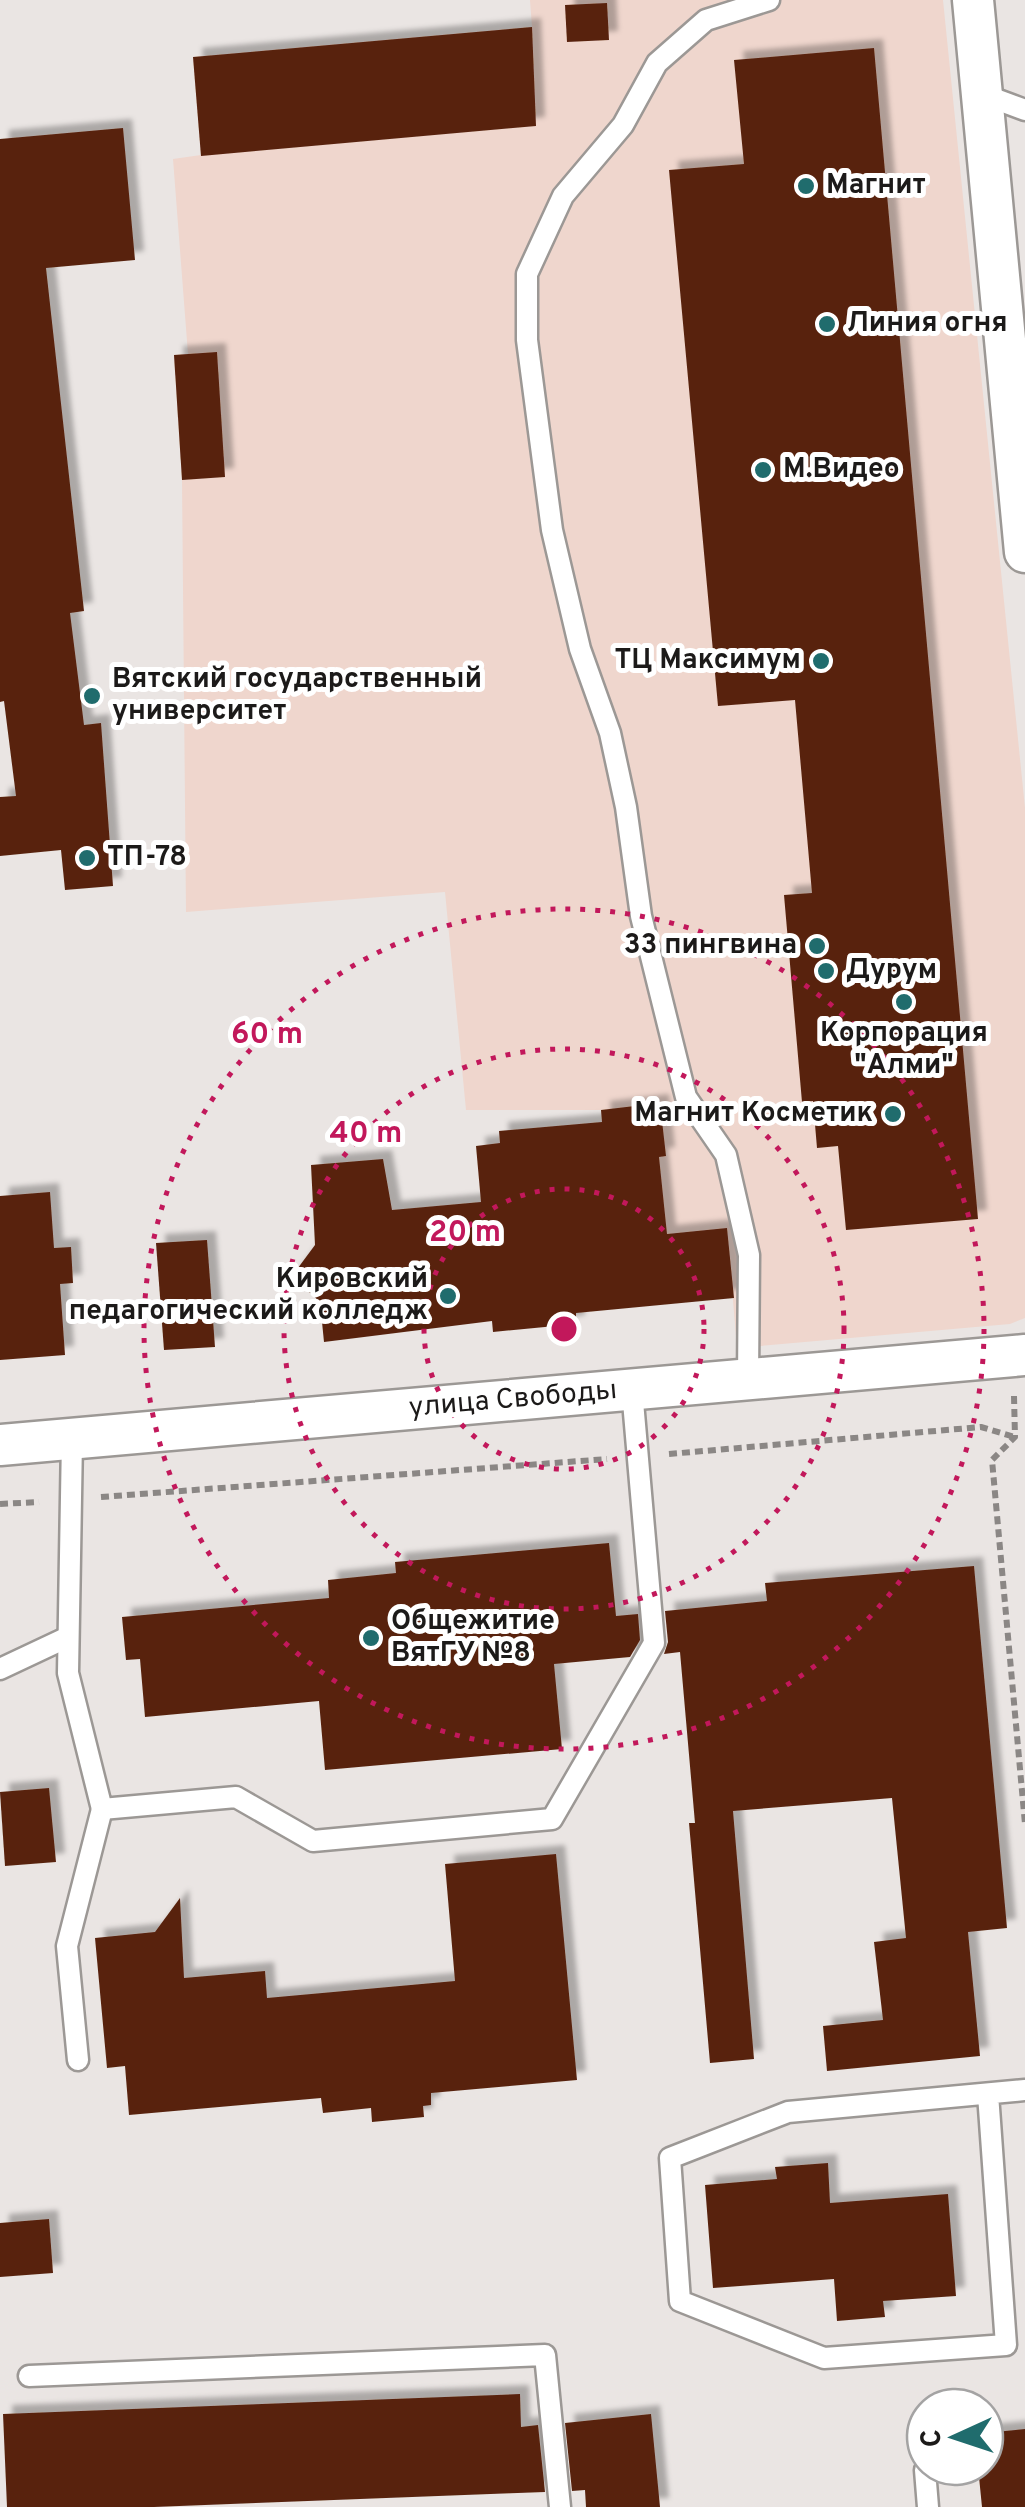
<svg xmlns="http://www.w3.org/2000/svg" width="1025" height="2507" viewBox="0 0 1025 2507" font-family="Overpass,sans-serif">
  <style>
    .commercial { fill: #efd6cd }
    .building { fill: #58230d; filter: url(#shadow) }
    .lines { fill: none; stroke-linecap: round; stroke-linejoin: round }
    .service-casing { stroke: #9c9895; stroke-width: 25 }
    .minor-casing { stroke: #9c9895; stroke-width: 45 }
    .path { stroke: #8b8785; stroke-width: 6; stroke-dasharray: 8 5; stroke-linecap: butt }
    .service { stroke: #fff; stroke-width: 20 }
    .minor { stroke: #fff; stroke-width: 40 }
    .ring { fill: none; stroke: #c2185b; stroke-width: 5; stroke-dasharray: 5 10 }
    .poi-dot { fill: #206c6d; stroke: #fff; stroke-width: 4 }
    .labels { text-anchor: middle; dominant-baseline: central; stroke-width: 10; stroke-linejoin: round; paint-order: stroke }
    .poi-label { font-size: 28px; font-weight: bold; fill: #1c1a19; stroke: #fff; text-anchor: start }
    .street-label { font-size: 28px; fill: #1c1a19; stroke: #fff }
    .centre { fill: #c2185b; stroke: #fff; stroke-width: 5 }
    .ring-label { font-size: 30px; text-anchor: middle; font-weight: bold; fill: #c2185b; stroke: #fff; stroke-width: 10; stroke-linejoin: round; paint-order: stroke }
  </style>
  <defs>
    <filter id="shadow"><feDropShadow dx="9" dy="-9" stdDeviation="2.5" flood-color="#0004"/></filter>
  </defs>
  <rect width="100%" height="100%" fill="#eae5e3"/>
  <path class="commercial" d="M 530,0 L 943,0 L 1025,808 L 1025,1318 L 1010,1324 L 737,1348 L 727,1229 L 618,1238 L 601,1110 L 466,1110 L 445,892 L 186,912 L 182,480 L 174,355 L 188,354 L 173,159 L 201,155 L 193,57 L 532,27 Z"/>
  <g class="building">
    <path d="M 607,3 L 609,40 L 567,42 L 565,5 Z"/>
    <path d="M 532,27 L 536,126 L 201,156 L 193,57 Z"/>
    <path d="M 874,48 L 978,1219 L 846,1230 L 838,1146 L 817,1148 L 813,1101 L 802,1102 L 784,895 L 812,893 L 795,700 L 718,706 L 669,170 L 744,164 L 734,60 Z"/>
    <path d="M 123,128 L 135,260 L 46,268 L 84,611 L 70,613 L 84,725 L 101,723 L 113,886 L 65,890 L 61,850 L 0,856 L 0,797 L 16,796 L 4,701 L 0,702 L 0,139 Z"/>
    <path d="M 217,352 L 225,477 L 182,480 L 174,355 Z"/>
    <path d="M 660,1103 L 666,1156 L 659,1157 L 667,1234 L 727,1228 L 734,1298 L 576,1313 L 576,1324 L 493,1332 L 492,1321 L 324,1342 L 320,1302 L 292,1276 L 315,1245 L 311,1165 L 383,1159 L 392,1210 L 481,1202 L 476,1146 L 500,1143 L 499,1131 L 602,1122 L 601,1110 Z"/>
    <path d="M 50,1192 L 54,1248 L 71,1247 L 73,1283 L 60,1284 L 65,1355 L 0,1360 L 0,1196 Z"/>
    <path d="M 207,1240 L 215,1347 L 164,1350 L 156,1243 Z"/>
    <path d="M 609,1543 L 616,1616 L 638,1614 L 640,1640 L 630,1657 L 554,1664 L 562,1749 L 325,1770 L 319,1701 L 145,1717 L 140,1659 L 126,1660 L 122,1617 L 329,1598 L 328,1580 L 396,1573 L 395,1562 Z"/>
    <path d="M 974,1566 L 1007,1928 L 968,1932 L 980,2056 L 827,2071 L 823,2026 L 883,2020 L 874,1942 L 906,1938 L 892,1798 L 733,1811 L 754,2059 L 710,2063 L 689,1823 L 695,1823 L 680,1652 L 664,1654 L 668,1642 L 665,1611 L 767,1601 L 765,1583 Z"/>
    <path d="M 49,1788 L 56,1862 L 5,1866 L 0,1792 Z"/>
    <path d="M 556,1854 L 577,2080 L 431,2093 L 431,2105 L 423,2106 L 424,2117 L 372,2122 L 371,2108 L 323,2113 L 321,2098 L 129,2115 L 125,2066 L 107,2068 L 95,1938 L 155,1932 L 180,1898 L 184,1978 L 265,1971 L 267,1998 L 455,1981 L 445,1864 Z"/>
    <path d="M 828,2163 L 830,2203 L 948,2194 L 956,2296 L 883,2301 L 885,2317 L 837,2321 L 834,2279 L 713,2288 L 705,2185 L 777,2179 L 775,2167 Z"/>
    <path d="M 49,2219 L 53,2273 L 0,2277 L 0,2223 Z"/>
    <path d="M 520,2394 L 521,2427 L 538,2425 L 545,2492 L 154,2507 L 7,2507 L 3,2414 Z"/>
    <path d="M 651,2414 L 660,2507 L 586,2507 L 585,2490 L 572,2491 L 565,2423 Z"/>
    <path d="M 1025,2429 L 1025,2507 L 982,2507 L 978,2467 L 985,2467 L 985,2433 Z"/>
  </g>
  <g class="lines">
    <defs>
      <g id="service">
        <path d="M 982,94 L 1025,110"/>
        <path d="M 748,1379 L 749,1255 L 726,1155 L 686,1097 L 641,916 L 626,807 L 610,733 L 580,649 L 552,530 L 527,340 L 527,274 L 563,196 L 623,125 L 657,63 L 706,20 L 769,0"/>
        <path d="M 72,1439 L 68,1673 L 102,1809 L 236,1797 L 313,1841 L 552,1819 L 654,1643 L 632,1390"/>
        <path d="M 0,1669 L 68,1637"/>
        <path d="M 78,2060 L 67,1946 L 102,1809"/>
        <path d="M 988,2094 L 1006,2345 L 824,2358 L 680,2301 L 670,2158 L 788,2112 L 1025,2090"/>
        <path d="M 29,2376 L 545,2355 L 560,2507"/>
        <path d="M 925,2470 L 928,2507"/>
      </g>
      <g id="minor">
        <path d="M 973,0 L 1025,552"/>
        <path d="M 0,1445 L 1025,1355"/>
      </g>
    </defs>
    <use href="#service" class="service-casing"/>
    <use href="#minor" class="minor-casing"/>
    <g class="path">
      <path d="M 1014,1396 L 1015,1437 L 992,1460 L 1025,1824"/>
      <path d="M 669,1454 L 981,1427 L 1015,1437"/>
      <path d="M 101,1497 L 607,1459"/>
      <path d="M 0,1504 L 39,1502"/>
    </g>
    <use href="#service" class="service"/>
    <use href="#minor" class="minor"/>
  </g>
  <g class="ring">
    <circle cx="564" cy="1329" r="140"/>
    <circle cx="564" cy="1329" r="280"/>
    <circle cx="564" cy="1329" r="420"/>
  </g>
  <g class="poi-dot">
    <circle cx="806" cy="186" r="10"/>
    <circle cx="827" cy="324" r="10"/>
    <circle cx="763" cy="470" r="10"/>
    <circle cx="821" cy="661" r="10"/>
    <circle cx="92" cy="696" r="10"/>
    <circle cx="87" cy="858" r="10"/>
    <circle cx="817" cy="946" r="10"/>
    <circle cx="826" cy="971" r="10"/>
    <circle cx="904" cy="1002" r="10"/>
    <circle cx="893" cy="1114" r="10"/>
    <circle cx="448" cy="1296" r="10"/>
    <circle cx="371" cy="1638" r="10"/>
  </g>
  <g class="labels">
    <g class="poi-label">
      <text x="826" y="186">Магнит</text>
      <text x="847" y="324">Линия огня</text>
      <text x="783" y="470">М.Видео</text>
      <text x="801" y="661" text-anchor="end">ТЦ Максимум</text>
      <text x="112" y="680">Вятский государственный<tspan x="112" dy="32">университет</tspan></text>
      <text x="107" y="858">ТП-78</text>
      <text x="797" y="946" text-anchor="end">33 пингвина</text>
      <text x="846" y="971">Дурум</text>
      <text x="904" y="1034" text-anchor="middle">Корпорация<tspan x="904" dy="32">"Алми"</tspan></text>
      <text x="873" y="1114" text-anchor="end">Магнит Косметик</text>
      <text x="428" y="1280" text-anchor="end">Кировский<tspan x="428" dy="32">педагогический колледж</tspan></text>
      <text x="391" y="1622">Общежитие<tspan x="391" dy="32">ВятГУ №8</tspan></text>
    </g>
    <g class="street-label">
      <text transform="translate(513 1400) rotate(-5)">улица Свободы</text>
    </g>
  </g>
  <circle cx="564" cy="1329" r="15" class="centre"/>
  <g class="ring-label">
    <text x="267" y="1043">60 m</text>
    <text x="366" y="1142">40 m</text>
    <text x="465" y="1241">20 m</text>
  </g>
  <g transform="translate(955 2437) rotate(267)"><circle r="48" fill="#ffffff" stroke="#a4a3a3" stroke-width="2.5"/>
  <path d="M0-8L18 38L0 25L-18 38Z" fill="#206c6d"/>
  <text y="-15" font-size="28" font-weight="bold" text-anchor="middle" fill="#1c1a19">С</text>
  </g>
</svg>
